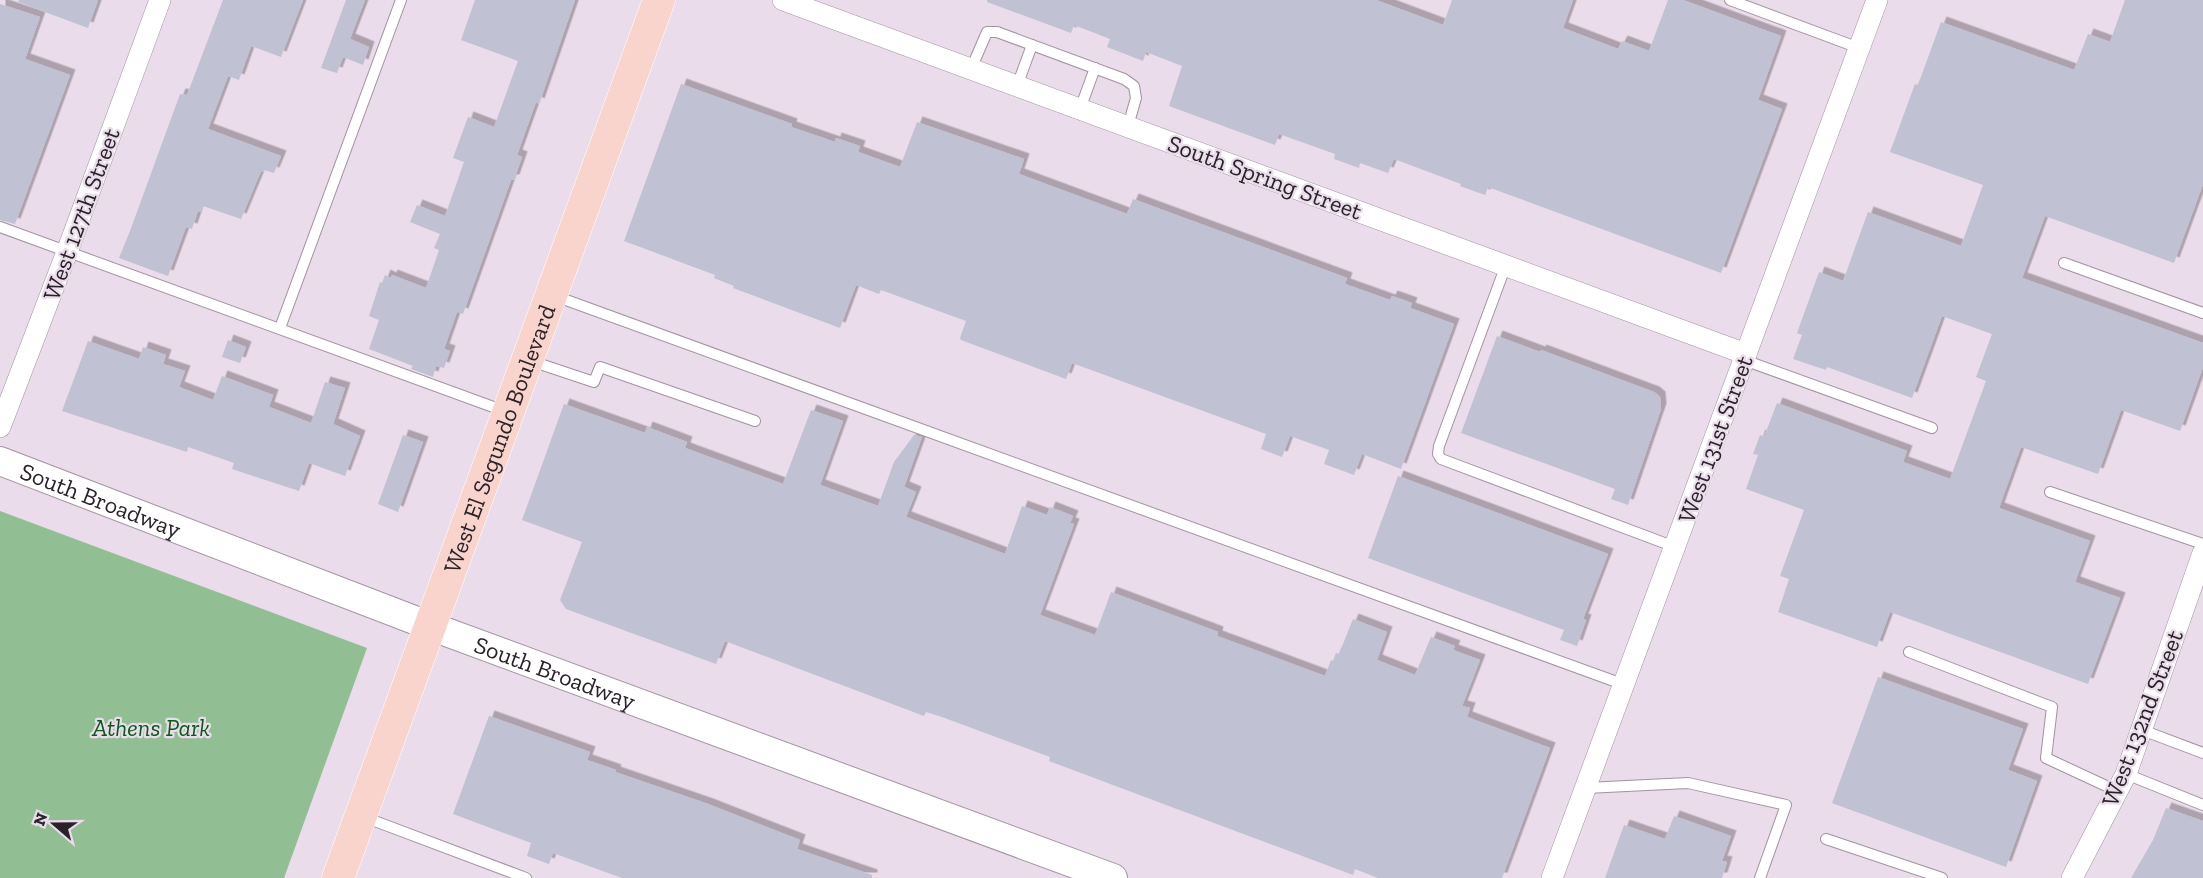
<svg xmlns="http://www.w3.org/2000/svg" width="2203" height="878" viewBox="0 0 2203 878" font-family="'Zilla Slab',serif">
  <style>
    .green { fill: #92be94 }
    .building { fill: #c0c1d3; filter: url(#shadow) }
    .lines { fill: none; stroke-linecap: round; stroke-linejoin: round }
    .lane-casing { stroke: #a193a0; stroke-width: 12 }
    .street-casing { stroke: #a193a0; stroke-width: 22 }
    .secondary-casing { stroke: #a193a0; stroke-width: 30 }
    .primary-casing { stroke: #fff; stroke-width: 33 }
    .lane { stroke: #fff; stroke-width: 10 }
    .street { stroke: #fff; stroke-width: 21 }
    .secondary { stroke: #fff; stroke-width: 28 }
    .primary { stroke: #f9d4cd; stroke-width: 32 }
    .labels { text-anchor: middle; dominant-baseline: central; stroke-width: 4.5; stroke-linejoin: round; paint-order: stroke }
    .street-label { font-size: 24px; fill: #292329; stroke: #eadcea }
    .park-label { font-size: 24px; font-style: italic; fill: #075a19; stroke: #eadcea }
  </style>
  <defs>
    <filter id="shadow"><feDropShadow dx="5.5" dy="-5.5" stdDeviation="0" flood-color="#0004"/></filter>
  </defs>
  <rect width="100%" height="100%" fill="#eadcea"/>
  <path class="green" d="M 0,511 L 367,648 L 284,878 L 0,878 Z"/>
  <g class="building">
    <path d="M 19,0 L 98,0 L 88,28 L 18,2 Z"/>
    <path d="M 223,0 L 303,0 L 281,57 L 251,46 L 239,80 L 228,76 L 208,129 L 281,156 L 274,173 L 264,170 L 263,172 L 261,171 L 241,219 L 203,206 L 200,212 L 198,211 L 192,229 L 186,227 L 168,276 L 119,258 L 130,231 L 180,94 L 187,95 Z"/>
    <path d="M 346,0 L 365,0 L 350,39 L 369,47 L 363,65 L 343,57 L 337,73 L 321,68 Z"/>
    <path d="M 475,0 L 575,0 L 539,104 L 536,102 L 517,155 L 522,157 L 514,180 L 511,180 L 463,314 L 457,312 L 444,349 L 450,351 L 444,368 L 436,366 L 433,377 L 411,369 L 413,366 L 369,349 L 379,320 L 369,316 L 380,282 L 382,283 L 385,275 L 391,278 L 392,275 L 426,288 L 439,250 L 434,248 L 440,234 L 410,222 L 417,205 L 445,216 L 464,162 L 453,158 L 468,117 L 494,127 L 518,61 L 461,40 Z"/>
    <path d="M 987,0 L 1376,0 L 1443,25 L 1452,0 L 1573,0 L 1563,28 L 1618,49 L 1622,41 L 1649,51 L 1668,0 L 1683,0 L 1781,36 L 1758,100 L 1782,109 L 1721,273 L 1488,187 L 1485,195 L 1460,186 L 1461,184 L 1394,159 L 1388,173 L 1360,163 L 1359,168 L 1334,159 L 1335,154 L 1279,134 L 1275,145 L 1169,106 L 1182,66 L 1146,52 L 1143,61 L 1107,47 L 1110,39 L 1074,25 L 1071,33 L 987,2 Z"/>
    <path d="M 2125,0 L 2203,0 L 2203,184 L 2174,263 L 2045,216 L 2022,278 L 2203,343 L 2203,367 L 2180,431 L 2121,410 L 2098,474 L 2021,447 L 1999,508 L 2090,541 L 2075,582 L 2120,598 L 2088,684 L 1890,612 L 1877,647 L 1778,612 L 1789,579 L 1780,576 L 1804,510 L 1746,489 L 1758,455 L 1753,454 L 1760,435 L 1764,437 L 1777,403 L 1907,451 L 1903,462 L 1950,479 L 1986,381 L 1976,377 L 1992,334 L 1942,316 L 1912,398 L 1827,367 L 1826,370 L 1793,359 L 1802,335 L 1797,333 L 1819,272 L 1843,281 L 1868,212 L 1961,246 L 1983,185 L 1890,152 L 1915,84 L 1918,85 L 1941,22 L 2074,70 L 2088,34 L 2110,42 Z"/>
    <path d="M 0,4 L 40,17 L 25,59 L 70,75 L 15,224 L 0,220 Z"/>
    <path d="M 681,84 L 792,124 L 791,127 L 835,142 L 836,138 L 860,146 L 858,152 L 900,167 L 917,122 L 1024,159 L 1019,174 L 1127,214 L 1133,199 L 1347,278 L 1345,284 L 1390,300 L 1392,296 L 1412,303 L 1410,308 L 1454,324 L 1401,469 L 1362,454 L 1354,475 L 1324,464 L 1329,450 L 1290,436 L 1282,457 L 1261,449 L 1266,434 L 1072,363 L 1066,379 L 961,340 L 960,338 L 966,321 L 881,290 L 879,294 L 856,285 L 840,328 L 733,288 L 734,286 L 714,278 L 715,275 L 624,241 Z"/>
    <path d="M 1497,336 L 1540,352 L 1541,350 L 1654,392 L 1660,397 L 1661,409 L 1628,505 L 1611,499 L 1615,489 L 1461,433 Z"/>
    <path d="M 228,340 L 246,347 L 240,363 L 222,357 Z"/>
    <path d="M 88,341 L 139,359 L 143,347 L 166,355 L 163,364 L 185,371 L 179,387 L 213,400 L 222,376 L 273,395 L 269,407 L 311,423 L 325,382 L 345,388 L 333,424 L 360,436 L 345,476 L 309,463 L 299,491 L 232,469 L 234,463 L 194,449 L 188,447 L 187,452 L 62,411 Z"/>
    <path d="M 564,404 L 645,433 L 647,427 L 687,442 L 685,448 L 783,484 L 811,410 L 843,421 L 820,485 L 878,506 L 894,462 L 914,435 L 922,437 L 904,487 L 916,492 L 906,517 L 1005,554 L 1022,506 L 1047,515 L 1050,507 L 1073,516 L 1070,523 L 1074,524 L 1040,615 L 1095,635 L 1111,592 L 1218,632 L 1217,636 L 1325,676 L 1331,660 L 1333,661 L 1336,653 L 1339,654 L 1353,619 L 1387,632 L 1377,660 L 1415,675 L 1431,637 L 1455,646 L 1453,650 L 1480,660 L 1462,706 L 1470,708 L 1467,717 L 1550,748 L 1502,878 L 1378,878 L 1355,869 L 1353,875 L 1049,761 L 1050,757 L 942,717 L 926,712 L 924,716 L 725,641 L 716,664 L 566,609 L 560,600 L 582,542 L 522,520 Z"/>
    <path d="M 403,435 L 423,442 L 398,512 L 378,504 Z"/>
    <path d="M 1398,476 L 1608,554 L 1583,619 L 1586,620 L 1577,646 L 1560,640 L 1564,630 L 1368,558 Z"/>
    <path d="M 1878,677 L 2023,729 L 2008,770 L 2037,781 L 2006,867 L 1832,803 Z"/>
    <path d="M 489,716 L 590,752 L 587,760 L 616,770 L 615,772 L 708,804 L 800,840 L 797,849 L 872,875 L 872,878 L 622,878 L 553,853 L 549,864 L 527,856 L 531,843 L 453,814 Z"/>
    <path d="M 2166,808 L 2203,821 L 2203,878 L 2131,878 L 2153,840 Z"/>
    <path d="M 1674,816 L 1731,836 L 1722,861 L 1727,862 L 1722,878 L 1605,878 L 1624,825 L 1665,839 Z"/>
  </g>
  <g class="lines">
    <defs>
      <g id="lane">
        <path d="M 1730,0 L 1859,48"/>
        <path d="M 971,69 L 987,32 L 997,32 L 1124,79 L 1134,86 L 1136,98 L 1128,126"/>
        <path d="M 1017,86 L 1032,45"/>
        <path d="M 1080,109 L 1095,68"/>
        <path d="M 0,227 L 507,412"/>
        <path d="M 2064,263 L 2203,313"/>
        <path d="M 1506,265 L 1439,446 L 1438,454 L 1441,459 L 1675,547"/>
        <path d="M 555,296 L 1625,685"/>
        <path d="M 280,328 L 401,0"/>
        <path d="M 1744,360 L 1932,428"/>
        <path d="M 531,361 L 594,382 L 600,367 L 755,421"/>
        <path d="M 2050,492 L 2203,544"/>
        <path d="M 1909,652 L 2052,707 L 2046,758 L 2117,791"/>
        <path d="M 2142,730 L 2203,753"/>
        <path d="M 2126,774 L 2203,805"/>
        <path d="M 1586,788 L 1688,783 L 1786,805 L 1760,878"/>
        <path d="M 364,817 L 526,878"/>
        <path d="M 1826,839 L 1942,878"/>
      </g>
      <g id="street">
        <path d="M 783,0 L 1746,354"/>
        <path d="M 0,427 L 67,252 L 160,0"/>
        <path d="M 1552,878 L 1877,0"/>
        <path d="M 2072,878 L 2126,774 L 2203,553"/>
      </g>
      <g id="secondary">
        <path id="s1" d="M 0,461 L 430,626 L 1113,878"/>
      </g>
      <g id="primary">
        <path id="s2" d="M 338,878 L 659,0"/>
      </g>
    </defs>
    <use href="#lane" class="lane-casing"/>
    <use href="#street" class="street-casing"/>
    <use href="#secondary" class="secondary-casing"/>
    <use href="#primary" class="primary-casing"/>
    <use href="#lane" class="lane"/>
    <use href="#street" class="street"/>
    <use href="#secondary" class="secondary"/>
    <use href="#primary" class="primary"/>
  </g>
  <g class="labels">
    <g class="street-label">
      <text transform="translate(1265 177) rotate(20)">South Spring Street</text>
      <text transform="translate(81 214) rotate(-70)">West 127th Street</text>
      <text stroke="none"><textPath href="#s2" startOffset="468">West El Segundo Boulevard</textPath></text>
      <text transform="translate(1715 439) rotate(-70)">West 131st Street</text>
      <text stroke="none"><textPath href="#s1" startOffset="108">South Broadway</textPath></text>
      <text stroke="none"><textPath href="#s1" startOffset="594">South Broadway</textPath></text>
      <text transform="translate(2142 718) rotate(-69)">West 132nd Street</text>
    </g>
    <g class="park-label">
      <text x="151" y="727">Athens Park</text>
    </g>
  </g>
  <g transform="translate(54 824) rotate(290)" stroke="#eadcea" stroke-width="4.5" paint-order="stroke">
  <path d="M0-4.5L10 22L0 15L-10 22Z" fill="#292329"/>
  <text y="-9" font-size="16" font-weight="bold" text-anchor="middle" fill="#292329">N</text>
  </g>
</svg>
